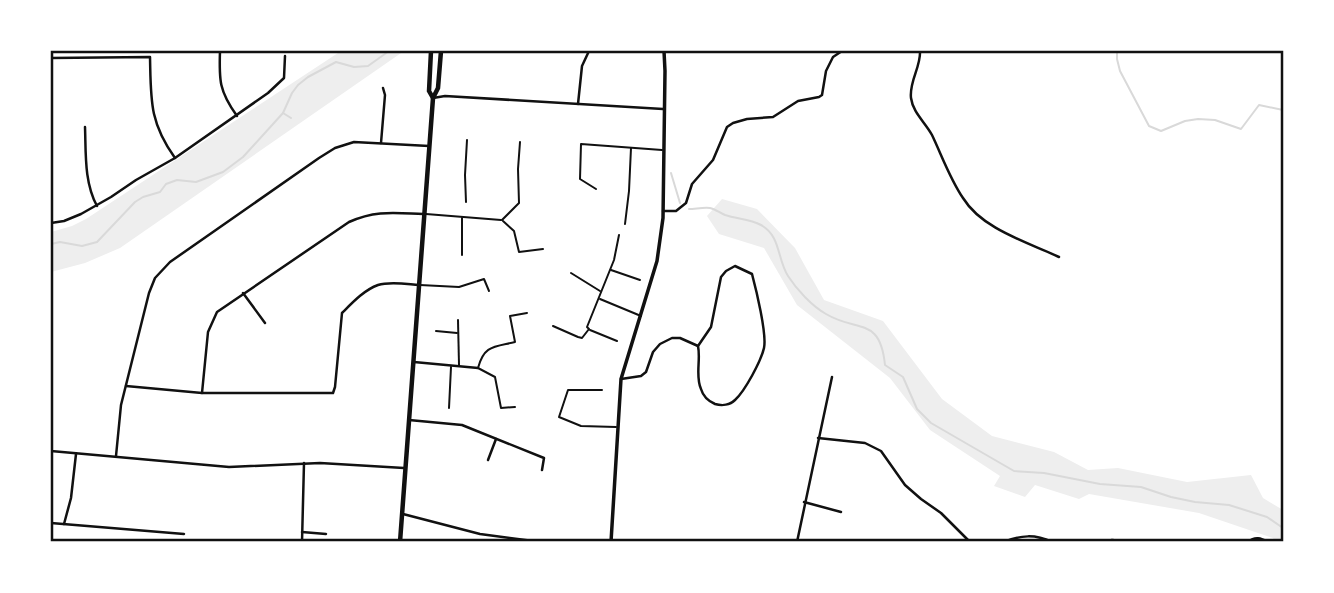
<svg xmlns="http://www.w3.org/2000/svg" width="1334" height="593" viewBox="0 0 1334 593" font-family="'Titillium Web',sans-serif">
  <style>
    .green { fill: #eee }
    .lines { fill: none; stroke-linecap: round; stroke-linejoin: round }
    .stream { stroke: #d9d9d9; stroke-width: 2 }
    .service { stroke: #111; stroke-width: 2 }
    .minor { stroke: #111; stroke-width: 2.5 }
    .tertiary { stroke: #111; stroke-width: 3.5 }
    .secondary { stroke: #111; stroke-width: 4.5 }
    .neatline { fill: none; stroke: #111; stroke-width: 2.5 }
  </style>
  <rect width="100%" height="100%" fill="#fff"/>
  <g class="green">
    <path d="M 341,51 L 404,51 L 120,248 L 85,263 L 51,272 L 51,232 L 72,226 L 86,219 Z"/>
    <path d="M 722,199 L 757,209 L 795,248 L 824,300 L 883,321 L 942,399 L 992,436 L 1054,452 L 1088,470 L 1118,468 L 1187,482 L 1251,475 L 1263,498 L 1283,510 L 1283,542 L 1275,542 L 1273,538 L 1199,513 L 1089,494 L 1079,499 L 1035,485 L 1025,497 L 994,486 L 1000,476 L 930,430 L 890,378 L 797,305 L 764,248 L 719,234 L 707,216 Z"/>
  </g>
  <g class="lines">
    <g class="stream">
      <path d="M 1117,51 L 1117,59 L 1120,71 L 1149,126 L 1161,131 L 1185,121 L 1198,119 L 1215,120 L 1241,129 L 1259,105 L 1283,110"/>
      <path d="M 283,113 L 291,118"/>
      <path d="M 671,173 L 680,203"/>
      <path d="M 689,209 C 695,209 704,207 710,208 C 715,209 720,213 725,215 C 737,219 750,219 761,225 C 781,236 777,259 788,276 C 797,290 812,306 826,314 C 858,333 880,316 885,365 L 903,377 L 917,409 L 931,423 L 1014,471 L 1044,473 L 1100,484 L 1141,487 L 1171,497 L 1195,502 L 1229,505 L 1267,517 L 1283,528"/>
      <path d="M 51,244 L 60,242 L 82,246 L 97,242 L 135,202 L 143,197 L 160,192 L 166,184 L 177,180 L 196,182 L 223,172 L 243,157 L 283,113 L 292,93 L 298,85 L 308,77 L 336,62 L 354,67 L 368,66 L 389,51"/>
    </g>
    <g class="service">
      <path d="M 596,189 L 580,179 L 581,144 L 662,150"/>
      <path d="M 466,202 L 465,175 L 467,140"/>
      <path d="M 426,214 L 501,220"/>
      <path d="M 502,220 L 519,203 L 518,169 L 520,142"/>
      <path d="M 503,221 L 514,231 L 519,252 L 543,249"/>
      <path d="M 625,224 L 629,191 L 631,148"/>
      <path d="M 462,255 L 462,218"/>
      <path d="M 611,270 L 640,280"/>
      <path d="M 571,273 L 600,291"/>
      <path d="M 420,285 L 459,287 L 484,279 L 489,291"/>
      <path d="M 600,299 L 641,316"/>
      <path d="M 458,320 L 459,365"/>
      <path d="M 553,326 L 578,337 L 582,338 L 589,329 L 587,327 L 614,260 L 619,235"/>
      <path d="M 590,330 L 617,341"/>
      <path d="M 436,331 L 457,333"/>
      <path d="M 602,390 L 568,390 L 559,417 L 581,426 L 616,427"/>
      <path d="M 515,407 L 501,408 L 495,377 L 478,368 C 484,345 494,347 515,342 L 510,316 L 527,313"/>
      <path d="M 449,408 L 451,367"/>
    </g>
    <g class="minor">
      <path d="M 220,51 C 219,80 219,91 237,116"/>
      <path d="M 920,51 C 921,67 909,81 911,98 C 913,113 925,122 932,135 C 942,156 950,179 963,198 C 982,229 1027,242 1059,257"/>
      <path d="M 51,58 L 150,57 C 151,99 149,122 175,158"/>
      <path d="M 433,98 L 445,96 L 663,109"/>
      <path d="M 578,104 L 582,66 L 589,51"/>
      <path d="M 85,127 C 86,153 84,182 97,206"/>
      <path d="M 381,143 L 385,95 L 383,88"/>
      <path d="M 663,211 L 676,211 L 686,203 L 692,184 L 713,160 L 727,127 L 733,123 L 747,119 L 773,117 L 798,101 L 819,97 L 822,95 L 826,71 L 833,57 L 842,51"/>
      <path d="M 51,223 L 64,221 L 81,214 L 111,197 L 136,180 L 175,158 L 268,93 L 284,78 L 285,56"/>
      <path d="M 735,266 L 752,274 C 756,289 767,334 764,348 C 761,361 745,391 735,400 C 730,405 722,406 715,404 C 708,401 703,396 701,389 C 695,376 701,360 698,346 L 711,327 L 721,277 L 726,271 Z"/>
      <path d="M 243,293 L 265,323"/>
      <path d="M 414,362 L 478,368"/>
      <path d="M 621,379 L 641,376 L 646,372 L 653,352 L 660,344 L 672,338 L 680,338 L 698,346"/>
      <path d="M 126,386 L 202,393 L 333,393 L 335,387 L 342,313 C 352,303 364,290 378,285 C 390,281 406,284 419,285"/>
      <path d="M 202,393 L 208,332 L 217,312 L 349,222 C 376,210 394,213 423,214"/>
      <path d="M 409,420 L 462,425 L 544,458 L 542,470"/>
      <path d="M 818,438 L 865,443 L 881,451 L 905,485 L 921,499 L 941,513 L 970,542"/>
      <path d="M 51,451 L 229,467 L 320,463 L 404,468"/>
      <path d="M 116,456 L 121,405 L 149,293 L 155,278 L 170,262 L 319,158 L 335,148 L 354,142 L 429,146"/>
      <path d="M 488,460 L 496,439"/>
      <path d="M 804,502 L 841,512"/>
      <path d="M 403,514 L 480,534 L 541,542"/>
      <path d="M 51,523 L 184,534"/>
      <path d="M 64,524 L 71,498 L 76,454"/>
      <path d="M 302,532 L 326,534"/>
      <path d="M 302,542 L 304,463"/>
      <path d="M 797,542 L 832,377"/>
      <path d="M 1004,542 C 1021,535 1035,534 1052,542"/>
      <path d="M 1103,542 L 1112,540 L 1135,542"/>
      <path d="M 1248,542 C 1255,536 1261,538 1268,542"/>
    </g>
    <path class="tertiary" d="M 611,542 L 621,379 L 657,261 L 663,218 L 665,71 L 664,51"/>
    <g class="secondary">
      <path d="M 431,51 L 429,91 L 433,98"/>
      <path d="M 400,542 L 433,98 L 438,88 L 441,51"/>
    </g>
  </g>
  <rect width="1334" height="593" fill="none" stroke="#ffffff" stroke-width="105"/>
  <rect x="52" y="52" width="1230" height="488" class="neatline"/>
</svg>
